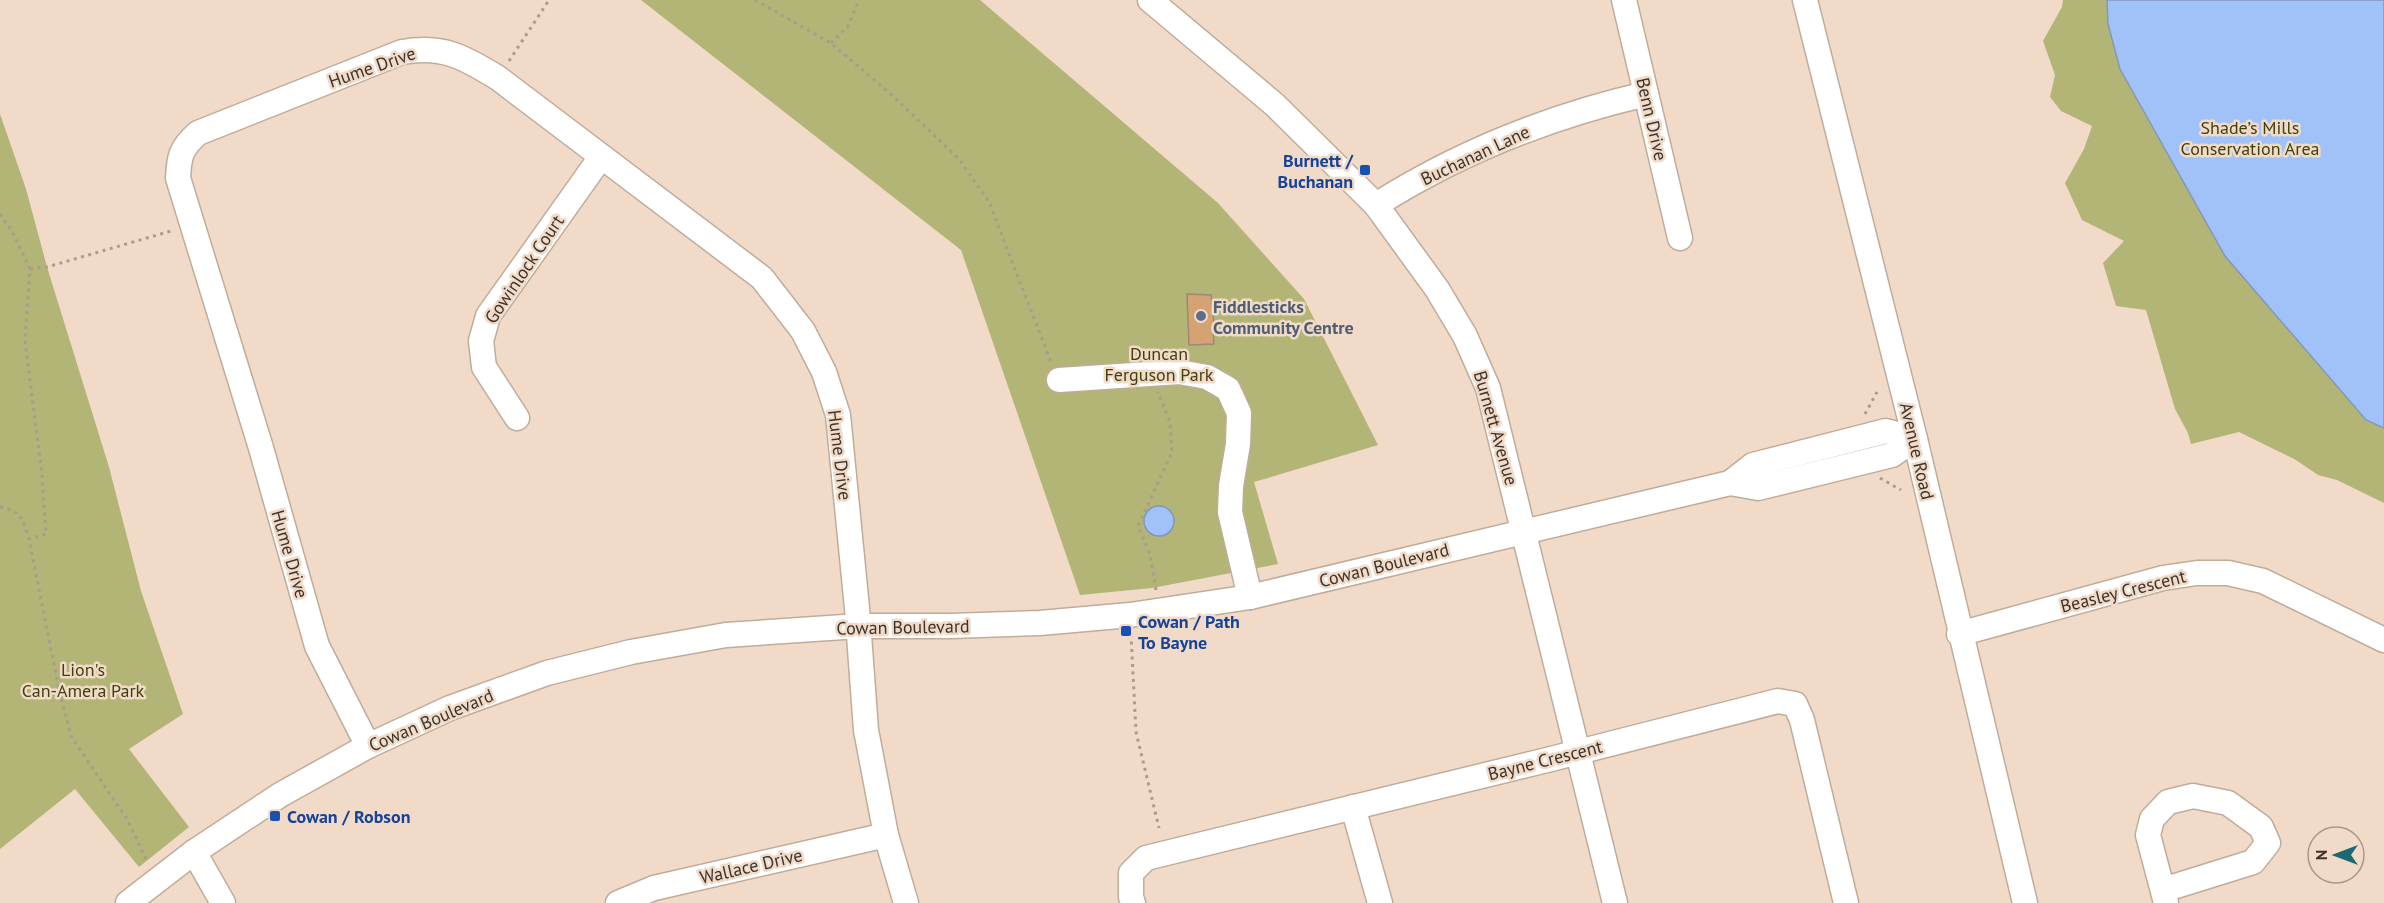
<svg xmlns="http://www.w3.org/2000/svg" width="2384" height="903" viewBox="0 0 2384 903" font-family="'PT Sans',sans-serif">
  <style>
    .green { fill: #b2b575 }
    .water { fill: #a1c2f9; stroke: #8297bb; stroke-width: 1.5 }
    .building { fill: #d5a274; stroke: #9d8977; stroke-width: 1.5 }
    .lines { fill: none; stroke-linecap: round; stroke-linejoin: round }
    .minor-casing { stroke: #c0ac99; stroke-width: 27 }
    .path { stroke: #ab9b8c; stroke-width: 3; stroke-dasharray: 3 4.5; stroke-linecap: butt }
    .minor { stroke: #fff; stroke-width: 24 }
    .transit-dot { fill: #1a4fb4; stroke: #f1dbc8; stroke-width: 2 }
    .service-dot { fill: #5c6f8a; stroke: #f1dbc8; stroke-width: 2 }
    .labels { text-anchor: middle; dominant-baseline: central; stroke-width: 5; stroke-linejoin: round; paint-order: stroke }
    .street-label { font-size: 18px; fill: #3b332b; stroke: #f1dbc8 }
    .park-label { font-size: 18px; fill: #3f400d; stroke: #f1dbc8 }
    .transit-label { font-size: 18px; font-weight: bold; fill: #164399; stroke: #f1dbc8; text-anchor: start }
    .service-label { font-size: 18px; font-weight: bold; fill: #4e5e75; stroke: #f1dbc8; text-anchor: start }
  </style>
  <rect width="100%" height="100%" fill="#f1dbc8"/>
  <g class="green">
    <path d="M 641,0 L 980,0 L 1218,203 L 1304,299 L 1378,445 L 1254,482 L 1278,564 L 1152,588 L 1080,595 L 961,250 Z"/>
    <path d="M 2063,0 L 2384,0 L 2384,503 L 2337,480 L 2318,475 L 2296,460 L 2239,432 L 2191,444 L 2188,433 L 2175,409 L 2146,310 L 2116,306 L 2103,263 L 2124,241 L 2082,220 L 2065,183 L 2084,149 L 2092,126 L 2061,111 L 2050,97 L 2055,75 L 2043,41 L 2062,7 Z"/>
    <path d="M 0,114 L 26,189 L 47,267 L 109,467 L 141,591 L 183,714 L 129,749 L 189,827 L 139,867 L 75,789 L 0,849 Z"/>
  </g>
  <g class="water">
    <path d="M 2107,0 L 2384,0 L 2384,428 L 2366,420 L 2225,256 L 2120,69 L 2108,24 Z"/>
    <circle cx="1159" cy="521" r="15"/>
  </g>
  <path class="building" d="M 1187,294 L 1211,295 L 1214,323 L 1218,323 L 1218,330 L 1213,330 L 1214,344 L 1189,345 Z"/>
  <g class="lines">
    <defs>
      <g id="minor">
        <path d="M 1150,0 L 1275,105 L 1376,205 L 1437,289 L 1465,336 L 1488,388 L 1615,903"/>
        <path d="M 1624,0 L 1680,238"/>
        <path d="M 1805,0 L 1915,439 L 2025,903"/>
        <path d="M 1376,205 C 1458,153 1551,116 1646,94"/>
        <path d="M 1059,380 L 1179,372 L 1207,377 L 1228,389 L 1239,413 L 1238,444 L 1231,486 L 1230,512 L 1250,597"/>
        <path d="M 517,418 L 484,367 L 481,341 L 488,316 L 601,157"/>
        <path d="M 1730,483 L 1758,488 L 1892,455 L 1915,439"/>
        <path d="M 1959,634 L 2163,578 L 2197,573 L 2228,573 L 2263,581 L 2384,640"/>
        <path d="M 368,746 L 317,646 L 261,448 L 178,178 C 179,156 181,148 198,133 L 402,52 C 443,45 464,57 498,78 L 762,278 L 803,331 L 824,372 L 838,415 L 857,608 L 866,730 L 886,835 L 906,903"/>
        <path d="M 1353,807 L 1380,903"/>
        <path d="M 194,852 L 223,903"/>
        <path d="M 2163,890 L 2253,862 L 2268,843 L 2261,827 L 2228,803 L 2193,796 L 2168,802 L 2152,819 L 2148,835 L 2166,903"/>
        <path d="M 128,903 L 194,852 L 280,795 L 368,746 L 450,708 L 547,673 L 631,652 L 726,635 L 859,626 L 950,626 L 1040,623 L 1130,615 L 1250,597 L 1730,483 L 1753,465 L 1886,431 L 1915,439"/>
        <path d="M 618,903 L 654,888 L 886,835"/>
        <path d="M 1133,903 L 1131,897 L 1131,873 L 1146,858 L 1551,759 L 1778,701 L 1795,704 L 1802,720 L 1846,903"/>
      </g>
    </defs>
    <use href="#minor" class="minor-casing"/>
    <g class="path">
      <path d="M 755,0 L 831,43 L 894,97 L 959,159 L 989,202 L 1051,362"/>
      <path d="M 831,43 L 848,26 L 859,0"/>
      <path d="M 509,61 L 549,0"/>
      <path d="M 0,214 L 13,233 L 30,269 L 25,340 L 42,475 L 46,534 L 29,539"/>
      <path d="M 30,269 L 47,267 L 171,231"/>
      <path d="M 1865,414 L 1877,392"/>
      <path d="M 1880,478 L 1901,490"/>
      <path d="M 0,507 C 22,511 22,519 29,539 L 61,699 L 72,738 L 127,819 L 148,863"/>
      <path d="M 1156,590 L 1150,554 L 1138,526 L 1172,452 L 1170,422 L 1158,392"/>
      <path d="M 1131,634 L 1136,732 L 1159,828"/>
    </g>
    <use href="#minor" class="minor"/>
  </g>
  <g class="transit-dot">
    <rect x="1359" y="164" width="12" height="12" rx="3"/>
    <rect x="1120" y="625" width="12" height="12" rx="3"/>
    <rect x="269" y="810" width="12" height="12" rx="3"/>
  </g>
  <circle class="service-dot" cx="1201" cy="316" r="6"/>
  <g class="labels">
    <g class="street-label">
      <text transform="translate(372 67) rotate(-19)">Hume Drive</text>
      <text transform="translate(1652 119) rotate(77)">Benn Drive</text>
      <text transform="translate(1475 155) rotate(-25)">Buchanan Lane</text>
      <text transform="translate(524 269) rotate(-56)">Gowinlock Court</text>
      <text transform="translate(1496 428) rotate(74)">Burnett Avenue</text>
      <text transform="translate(1917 451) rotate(77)">Avenue Road</text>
      <text transform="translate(840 455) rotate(83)">Hume Drive</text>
      <text transform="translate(290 554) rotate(74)">Hume Drive</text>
      <text transform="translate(1384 565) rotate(-14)">Cowan Boulevard</text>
      <text transform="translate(2123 591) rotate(-14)">Beasley Crescent</text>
      <text transform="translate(903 627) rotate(-1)">Cowan Boulevard</text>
      <text transform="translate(431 720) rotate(-23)">Cowan Boulevard</text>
      <text transform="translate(1545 760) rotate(-14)">Bayne Crescent</text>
      <text transform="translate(751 866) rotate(-13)">Wallace Drive</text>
    </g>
    <g class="park-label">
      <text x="2250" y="127">Shade’s Mills<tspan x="2250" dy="21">Conservation Area</tspan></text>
      <text x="1159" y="353">Duncan<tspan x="1159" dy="21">Ferguson Park</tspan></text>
      <text x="83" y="669">Lion's<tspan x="83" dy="21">Can-Amera Park</tspan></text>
    </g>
    <g class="transit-label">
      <text x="1353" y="160" text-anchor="end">Burnett /<tspan x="1353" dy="21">Buchanan</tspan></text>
      <text x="1138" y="621">Cowan / Path<tspan x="1138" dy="21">To Bayne</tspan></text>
      <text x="287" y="816">Cowan / Robson</text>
    </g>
    <g class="service-label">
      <text x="1213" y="306">Fiddlesticks<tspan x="1213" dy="21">Community Centre</tspan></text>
    </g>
  </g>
  <g transform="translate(2336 855) rotate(270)"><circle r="28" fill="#f1dbc8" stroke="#a89889" stroke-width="1.5"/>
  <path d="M0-4.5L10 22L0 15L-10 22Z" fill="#1d6872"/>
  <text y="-9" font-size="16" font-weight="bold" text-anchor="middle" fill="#3b332b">N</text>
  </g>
</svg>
